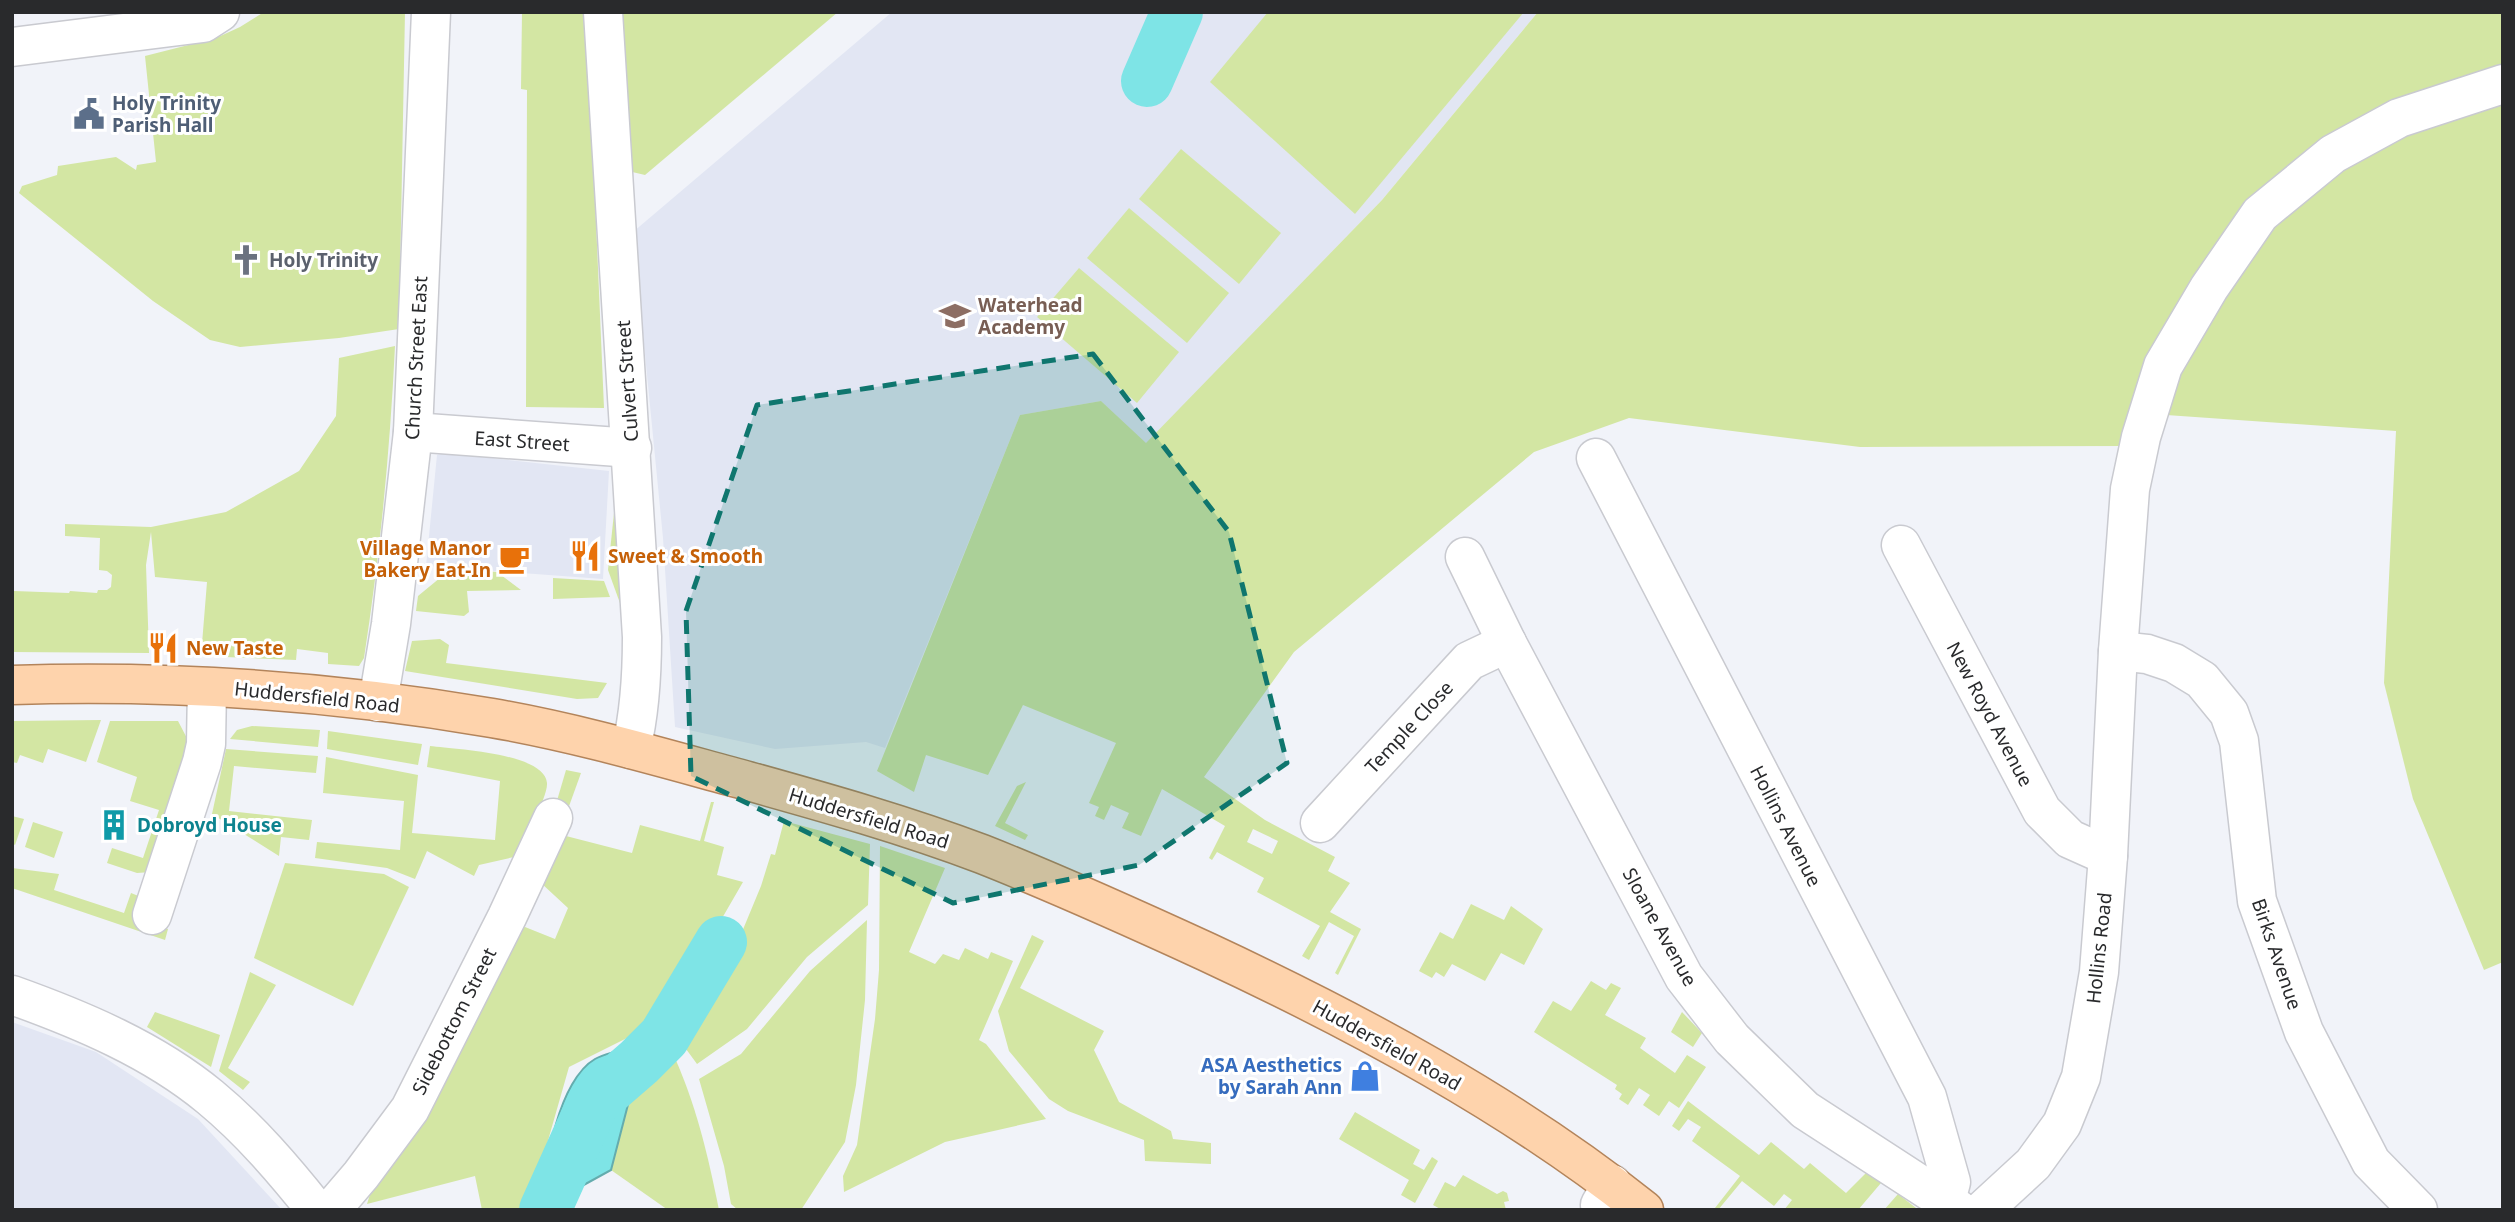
<svg xmlns="http://www.w3.org/2000/svg" width="2515" height="1222" viewBox="0 0 2515 1222" font-family="'Noto Sans',sans-serif">
  <style>
    .built { fill: #e2e6f3 }
    .green { fill: #d3e6a3; fill-rule: evenodd }
    .water { fill: #7ee4e6; stroke: #64acae; stroke-width: 2 }
    .lines { fill: none; stroke-linecap: round; stroke-linejoin: round }
    .river { stroke: #7ee4e6; stroke-width: 52 }
    .minor-casing { stroke: #c9cad0; stroke-width: 41 }
    .major-casing { stroke: #b3845b; stroke-width: 41 }
    .minor { stroke: #fff; stroke-width: 38 }
    .major { stroke: #fed3ac; stroke-width: 38 }
    .marked { fill: #0f766e; fill-opacity: 0.2; stroke: #0f766e; stroke-width: 5; stroke-dasharray: 14 9; stroke-linejoin: round }
    .labels { text-anchor: middle; dominant-baseline: central; stroke-width: 6; stroke-linejoin: round; paint-order: stroke }
    .service-label { font-size: 19px; font-weight: bold; fill: #4e5e75; stroke: #fff; text-anchor: start }
    .worship-label { font-size: 19px; font-weight: bold; fill: #5b616d; stroke: #fff; text-anchor: start }
    .education-label { font-size: 19px; font-weight: bold; fill: #785e54; stroke: #fff; text-anchor: start }
    .street-label { font-size: 19px; fill: #292a2c; stroke: #fff }
    .food-label { font-size: 19px; font-weight: bold; fill: #c56008; stroke: #fff; text-anchor: start }
    .culture-label { font-size: 19px; font-weight: bold; fill: #0d838f; stroke: #fff; text-anchor: start }
    .shop-label { font-size: 19px; font-weight: bold; fill: #366cbe; stroke: #fff; text-anchor: end }
  </style>
  <rect width="100%" height="100%" fill="#f1f3f9"/>
  <g class="built">
    <path d="M 892,12 L 1538,12 L 1382,200 L 1146,444 L 1101,401 L 1020,415 L 885,748 L 866,742 L 775,749 L 675,727 L 663,538 L 633,232 Z"/>
    <path d="M 445,453 L 609,471 L 603,579 L 426,566 L 437,455 Z"/>
    <path d="M 12,1022 L 96,1052 L 198,1119 L 282,1210 L 12,1210 Z"/>
  </g>
  <g class="green">
    <path d="M 264,12 L 405,12 L 399,329 L 339,338 L 240,347 L 210,340 L 153,301 L 19,193 L 22,186 L 57,175 L 58,166 L 116,157 L 136,170 L 137,165 L 156,162 L 145,56 L 216,38 L 240,27 Z"/>
    <path d="M 522,12 L 587,12 L 604,408 L 526,407 L 527,90 L 521,89 Z"/>
    <path d="M 617,12 L 838,12 L 645,175 L 628,171 Z"/>
    <path d="M 1268,12 L 1524,12 L 1355,214 L 1210,82 Z"/>
    <path d="M 1538,12 L 2503,12 L 2503,72 L 2323,142 L 2126,446 L 1860,447 L 1629,418 L 1534,452 L 1294,652 L 1204,777 L 1265,820 L 1335,857 L 1328,871 L 1350,883 L 1330,912 L 1361,929 L 1338,975 L 1335,973 L 1354,936 L 1329,922 L 1309,960 L 1302,956 L 1320,926 L 1257,892 L 1264,878 L 1217,852 L 1212,860 L 1209,858 L 1225,826 L 1162,789 L 1141,836 L 1122,828 L 1129,813 L 1111,805 L 1104,820 L 1095,816 L 1099,807 L 1089,803 L 1116,743 L 1023,705 L 988,775 L 926,755 L 914,792 L 877,771 L 1020,415 L 1101,401 L 1146,443 L 1382,200 ZM 1253,829 L 1278,841 L 1272,854 L 1247,842 Z"/>
    <path d="M 2503,99 L 2503,962 L 2484,970 L 2413,799 L 2384,683 L 2396,431 L 2152,414 L 2176,359 L 2279,215 L 2360,157 L 2439,119 Z"/>
    <path d="M 1181,149 L 1281,233 L 1239,284 L 1139,199 Z"/>
    <path d="M 1129,208 L 1229,293 L 1187,343 L 1087,258 Z"/>
    <path d="M 1079,268 L 1179,352 L 1137,403 L 1037,317 Z"/>
    <path d="M 395,346 C 390,451 380,554 364,658 L 359,666 L 328,664 L 328,653 L 297,649 L 296,660 L 201,656 L 207,582 L 155,577 L 151,532 L 146,565 L 149,653 L 12,652 L 12,544 L 14,545 L 14,591 L 69,593 L 70,591 L 97,593 L 98,590 L 107,590 L 111,587 L 112,575 L 107,571 L 99,570 L 100,538 L 65,536 L 65,524 L 151,527 L 226,512 L 299,471 L 336,416 L 339,358 Z"/>
    <path d="M 614,513 L 620,516 L 625,617 L 608,570 Z"/>
    <path d="M 452,568 L 497,572 L 521,590 L 467,591 L 469,612 L 464,616 L 416,611 L 418,596 Z"/>
    <path d="M 553,578 L 604,581 L 610,597 L 553,599 Z"/>
    <path d="M 440,639 L 449,645 L 446,663 L 607,683 L 598,698 L 577,699 L 405,671 L 412,641 Z"/>
    <path d="M 101,720 L 86,762 L 48,749 L 43,763 L 20,755 L 17,763 L 12,762 L 12,721 Z"/>
    <path d="M 110,721 L 178,721 L 190,744 L 151,872 L 137,873 L 107,863 L 112,848 L 143,858 L 159,810 L 130,801 L 137,777 L 97,762 Z"/>
    <path d="M 252,726 L 320,730 L 318,747 L 230,739 L 237,730 Z"/>
    <path d="M 328,731 L 422,744 L 418,765 L 327,749 Z"/>
    <path d="M 430,746 C 454,749 545,753 547,783 C 548,798 522,842 514,857 L 479,865 L 474,876 L 427,851 L 415,879 L 387,868 L 315,858 L 317,842 L 400,850 L 404,801 L 323,793 L 326,757 L 418,775 L 412,833 L 495,840 L 500,781 L 427,767 Z"/>
    <path d="M 226,749 L 318,756 L 316,773 L 234,766 L 229,811 L 312,820 L 309,840 L 281,837 L 279,856 L 212,814 Z"/>
    <path d="M 566,770 L 581,773 L 568,809 L 556,804 Z"/>
    <path d="M 1026,782 L 1005,823 L 1028,835 L 1025,840 L 995,826 L 1017,786 Z"/>
    <path d="M 711,802 L 714,802 L 704,841 L 724,847 L 717,875 L 743,882 L 666,1015 L 659,1022 L 569,1067 L 537,1179 L 532,1210 L 482,1210 L 475,1176 L 367,1204 L 374,1181 L 424,1124 L 508,934 L 525,927 L 555,939 L 568,908 L 541,883 L 566,836 L 632,853 L 640,825 L 700,841 Z"/>
    <path d="M 12,816 L 24,819 L 15,845 L 12,843 Z"/>
    <path d="M 784,821 L 870,844 L 868,905 L 807,957 L 747,1029 L 697,1064 L 678,1038 L 727,968 L 761,886 L 771,854 L 775,855 Z"/>
    <path d="M 33,822 L 63,832 L 54,858 L 25,847 Z"/>
    <path d="M 880,846 L 945,868 L 909,952 L 935,964 L 943,954 L 959,960 L 965,948 L 988,959 L 991,952 L 1013,961 L 979,1040 L 986,1044 L 1046,1119 L 945,1142 L 844,1192 L 843,1176 L 857,1145 L 875,1019 L 879,970 Z"/>
    <path d="M 285,863 L 384,874 L 409,887 L 353,1006 L 254,958 Z"/>
    <path d="M 12,868 L 59,874 L 54,890 L 124,913 L 131,893 L 141,897 L 138,918 L 168,929 L 165,940 L 12,888 Z"/>
    <path d="M 1471,904 L 1504,920 L 1511,906 L 1543,929 L 1524,965 L 1501,953 L 1485,981 L 1452,964 L 1444,977 L 1436,972 L 1432,978 L 1419,971 L 1440,932 L 1453,939 Z"/>
    <path d="M 867,920 L 865,1000 L 856,1085 L 845,1142 L 801,1210 L 738,1210 L 731,1204 L 724,1166 L 699,1079 L 741,1054 L 810,971 Z"/>
    <path d="M 1032,935 L 1044,941 L 1020,988 L 1104,1031 L 1094,1050 L 1119,1102 L 1171,1131 L 1173,1139 L 1211,1143 L 1211,1164 L 1145,1161 L 1144,1140 L 1068,1111 L 1049,1099 L 1009,1051 L 998,1011 Z"/>
    <path d="M 250,972 L 276,985 L 228,1068 L 250,1082 L 243,1090 L 219,1071 Z"/>
    <path d="M 1591,981 L 1606,990 L 1611,983 L 1621,988 L 1605,1015 L 1646,1038 L 1640,1048 L 1675,1073 L 1687,1055 L 1706,1067 L 1679,1108 L 1669,1101 L 1659,1116 L 1643,1105 L 1650,1095 L 1639,1088 L 1628,1105 L 1619,1099 L 1622,1094 L 1615,1089 L 1617,1085 L 1534,1032 L 1553,1001 L 1571,1011 Z"/>
    <path d="M 155,1012 L 220,1035 L 211,1067 L 147,1027 Z"/>
    <path d="M 1682,1012 L 1702,1033 L 1693,1047 L 1671,1032 Z"/>
    <path d="M 671,1049 C 696,1104 707,1151 719,1210 L 668,1210 L 611,1170 L 638,1066 Z"/>
    <path d="M 1688,1101 L 1759,1155 L 1771,1142 L 1804,1169 L 1810,1163 L 1846,1193 L 1866,1173 L 1881,1183 L 1858,1210 L 1784,1210 L 1792,1200 L 1784,1194 L 1774,1206 L 1742,1181 L 1718,1210 L 1715,1208 L 1740,1176 L 1692,1141 L 1701,1127 L 1688,1119 L 1679,1131 L 1672,1126 Z"/>
    <path d="M 1355,1112 L 1420,1150 L 1413,1164 L 1424,1170 L 1432,1157 L 1438,1161 L 1415,1203 L 1401,1195 L 1409,1180 L 1339,1139 Z"/>
    <path d="M 1463,1175 L 1497,1194 L 1503,1191 L 1507,1193 L 1509,1201 L 1504,1202 L 1506,1210 L 1442,1210 L 1433,1205 L 1445,1182 L 1455,1187 Z"/>
    <path d="M 1898,1194 L 1916,1208 L 1884,1210 Z"/>
  </g>
  <path class="water" d="M 657,1029 L 671,1049 L 638,1066 L 611,1170 L 571,1192 L 547,1202 C 542,1165 560,1079 595,1059 C 605,1053 619,1052 630,1046 C 639,1041 648,1035 657,1029 Z"/>
  <g class="lines">
    <g class="river">
      <path d="M 1147,81 L 1177,12"/>
      <path d="M 545,1210 L 594,1101 L 639,1062 L 664,1037 L 721,942"/>
    </g>
    <defs>
      <g id="minor">
        <path d="M 603,12 L 642,637 C 642,675 640,712 631,749"/>
        <path d="M 12,47 L 203,23 L 220,12"/>
        <path d="M 413,432 L 632,448"/>
        <path d="M 1596,458 L 1927,1097 L 1951,1182 L 1946,1201"/>
        <path d="M 1901,545 L 2042,811 L 2070,839 L 2108,856"/>
        <path d="M 1465,557 L 1507,643 L 1684,977 L 1732,1039 L 1805,1110 L 1959,1210"/>
        <path d="M 2118,651 L 2147,654 L 2174,663 L 2202,680 L 2229,713 L 2239,741 L 2257,901 L 2304,1032 L 2371,1162 L 2418,1210"/>
        <path d="M 378,702 L 391,624 L 413,432 L 431,12"/>
        <path d="M 1320,823 L 1469,661 L 1507,643"/>
        <path d="M 152,915 L 202,762 L 206,744 L 207,687"/>
        <path d="M 12,995 C 82,1020 153,1050 210,1097 C 250,1130 284,1170 316,1210"/>
        <path d="M 331,1210 L 361,1175 L 410,1109 L 507,917 L 553,818"/>
        <path d="M 1601,1210 L 1600,1205 L 1612,1184"/>
        <path d="M 1983,1210 L 2033,1164 L 2062,1124 L 2081,1077 L 2099,972 L 2108,856 L 2118,651 L 2130,489 L 2141,437 L 2163,366 L 2209,288 L 2260,214 L 2333,154 L 2399,118 L 2503,84"/>
      </g>
      <path id="major" d="M 12,685 C 172,680 335,691 492,718 C 579,733 663,758 748,781 C 827,803 905,825 982,854 C 1058,884 1133,918 1207,952 C 1357,1022 1514,1106 1644,1210"/>
    </defs>
    <use href="#minor" class="minor-casing"/>
    <use href="#major" class="major-casing"/>
    <use href="#minor" class="minor"/>
    <use href="#major" class="major"/>
  </g>
  <path class="marked" d="M 1093,354 L 1229,532 L 1287,763 L 1139,865 L 953,903 L 691,776 L 686,611 L 757,405 Z"/>
  <defs>
    <symbol id="civic-bare" viewBox="-9 -9 18 18"><path d="M-.6-6.5H3V-4.5H.6V-3L4-1V1h2V6H-6V1h2V-1L-.6-3ZM-1.2 2.5V6h2.4V2.5Z" fill="#5c6f8a" stroke="#fff" stroke-width="2.5" paint-order="stroke"/></symbol>
    <symbol id="church-bare" viewBox="-9 -9 18 18"><path d="M-1.2-6h2.4v3.5h3.3v2.4h-3.3V6h-2.4V-.1h-3.3v-2.4h3.3Z" fill="#6b7280" stroke="#fff" stroke-width="2.5" paint-order="stroke"/></symbol>
    <symbol id="school-bare" viewBox="-9 -9 18 18"><path d="M0-5L7-2L0 1L-7-2ZM-4 1L0 2.5L4 1V4Q0 6-4 4Z" fill="#8d6e63" stroke="#fff" stroke-width="2.5" paint-order="stroke"/></symbol>
    <symbol id="restaurant-bare" viewBox="-9 -9 18 18"><path d="M-5-6h1v4h1v-4h1v4h1v-4h1v5L-1.5 .5V6h-2V.5L-5-1ZM5-6V6H3V1.5H1.5Q1.5-4 5-6Z" fill="#e8710a" stroke="#fff" stroke-width="2.5" paint-order="stroke"/></symbol>
    <symbol id="cafe-bare" viewBox="-9 -9 18 18"><path d="M-5.5-4.5H6V0H3Q3 3.5 0 3.5H-2.5Q-5.5 3.5-5.5 0ZM3-3.2v2h1.7v-2ZM-6 4.5H4V6H-6Z" fill="#e8710a" stroke="#fff" stroke-width="2.5" paint-order="stroke"/></symbol>
    <symbol id="building-bare" viewBox="-9 -9 18 18"><path d="M-4-6H4V6H1V3H-1V6H-4ZM-2.5-4.3h1.7v1.8h-1.7ZM.8-4.3h1.7v1.8H.8ZM-2.5-1h1.7V.8h-1.7ZM.8-1h1.7V.8H.8Z" fill="#0f9aa8" stroke="#fff" stroke-width="2.5" paint-order="stroke"/></symbol>
    <symbol id="shop-bare" viewBox="-9 -9 18 18"><path d="M-5-2.5h2.3a2.7 3.5 0 0 1 5.4 0H5L5.5 6h-11ZM-1.5-2.5h3a1.5 2.3 0 0 0-3 0Z" fill="#3f7fe0" stroke="#fff" stroke-width="2.5" paint-order="stroke"/></symbol>
  </defs>
  <g fill-rule="evenodd">
    <use href="#civic-bare" x="67" y="92" width="44" height="44"/>
    <use href="#church-bare" x="224" y="238" width="44" height="44"/>
    <use href="#school-bare" x="933" y="294" width="44" height="44"/>
    <use href="#restaurant-bare" x="563" y="534" width="44" height="44"/>
    <use href="#cafe-bare" x="492" y="537" width="44" height="44"/>
    <use href="#restaurant-bare" x="141" y="626" width="44" height="44"/>
    <use href="#building-bare" x="92" y="803" width="44" height="44"/>
    <use href="#shop-bare" x="1343" y="1054" width="44" height="44"/>
  </g>
  <g class="labels">
    <g class="service-label">
      <text x="112" y="103">Holy Trinity<tspan x="112" dy="22">Parish Hall</tspan></text>
    </g>
    <g class="worship-label">
      <text x="269" y="260">Holy Trinity</text>
    </g>
    <g class="education-label">
      <text x="978" y="305">Waterhead<tspan x="978" dy="22">Academy</tspan></text>
    </g>
    <g class="street-label">
      <text transform="translate(416 358) rotate(-87)">Church Street East</text>
      <text transform="translate(627 381) rotate(-94)">Culvert Street</text>
      <text transform="translate(522 441) rotate(4)">East Street</text>
      <text transform="translate(317 697) rotate(6)">Huddersfield Road</text>
      <text transform="translate(1990 714) rotate(62)">New Royd Avenue</text>
      <text transform="translate(1409 727) rotate(-47)">Temple Close</text>
      <text transform="translate(869 818) rotate(17)">Huddersfield Road</text>
      <text transform="translate(1786 826) rotate(63)">Hollins Avenue</text>
      <text transform="translate(1660 927) rotate(61)">Sloane Avenue</text>
      <text transform="translate(2099 948) rotate(-84)">Hollins Road</text>
      <text transform="translate(2277 954) rotate(71)">Birks Avenue</text>
      <text transform="translate(454 1021) rotate(-63)">Sidebottom Street</text>
      <text transform="translate(1387 1045) rotate(29)">Huddersfield Road</text>
    </g>
    <g class="food-label">
      <text x="491" y="548" text-anchor="end">Village Manor<tspan x="491" dy="22">Bakery Eat-In</tspan></text>
      <text x="608" y="556">Sweet &amp; Smooth</text>
      <text x="186" y="648">New Taste</text>
    </g>
    <g class="culture-label">
      <text x="137" y="825">Dobroyd House</text>
    </g>
    <g class="shop-label">
      <text x="1342" y="1065">ASA Aesthetics<tspan x="1342" dy="22">by Sarah Ann</tspan></text>
    </g>
  </g>
  <rect width="2515" height="1222" fill="none" stroke="#292a2c" stroke-width="28"/>
</svg>
